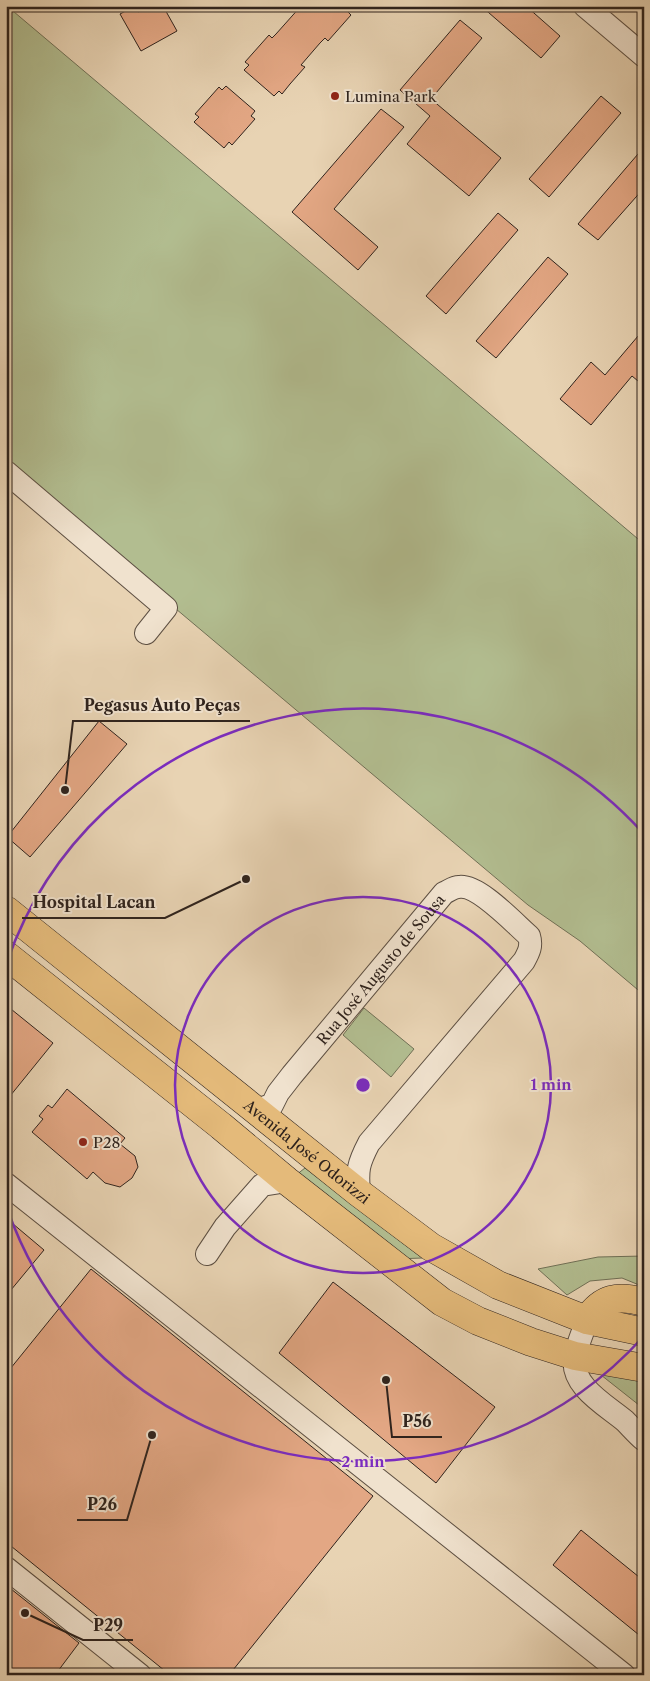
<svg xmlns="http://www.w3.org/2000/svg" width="650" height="1681" viewBox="0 0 650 1681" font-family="'Libre Caslon Text',serif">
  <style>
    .green { fill: #b2bd90; stroke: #707056 }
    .building { fill: #e3a784; stroke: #2f231d }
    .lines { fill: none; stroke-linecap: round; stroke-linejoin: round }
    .minor-casing { stroke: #5d4f42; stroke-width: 24 }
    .major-casing { stroke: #2f231d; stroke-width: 29 }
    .minor { stroke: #f0e2ce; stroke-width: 22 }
    .major { stroke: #e4ba7a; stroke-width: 28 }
    .ring { fill: none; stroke: #7b2cbf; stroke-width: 2.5 }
    .poi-dot { fill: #8f2418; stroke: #f0e2ce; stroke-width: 2 }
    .labels { text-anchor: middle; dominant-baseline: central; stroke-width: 4; stroke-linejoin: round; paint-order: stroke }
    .poi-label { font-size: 15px; fill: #2f231d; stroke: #f0e2ce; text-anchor: start }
    .street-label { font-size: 15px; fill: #2f231d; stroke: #f0e2ce }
    .centre { fill: #7b2cbf; stroke: #f0e2ce; stroke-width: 2.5 }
    .ring-label { font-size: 15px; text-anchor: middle; font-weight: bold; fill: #7b2cbf; stroke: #f0e2ce; stroke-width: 4; stroke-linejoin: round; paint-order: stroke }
    .leader { fill: none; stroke: #2f231d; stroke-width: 2 }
    .callout-dot { fill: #2f231d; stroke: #f0e2ce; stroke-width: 2 }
    .callout-label { font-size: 16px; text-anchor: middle; font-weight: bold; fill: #2f231d; stroke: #f0e2ce; stroke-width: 4; stroke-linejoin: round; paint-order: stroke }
  </style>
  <rect width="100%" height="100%" fill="#e8d3b3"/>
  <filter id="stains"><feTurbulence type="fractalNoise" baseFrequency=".004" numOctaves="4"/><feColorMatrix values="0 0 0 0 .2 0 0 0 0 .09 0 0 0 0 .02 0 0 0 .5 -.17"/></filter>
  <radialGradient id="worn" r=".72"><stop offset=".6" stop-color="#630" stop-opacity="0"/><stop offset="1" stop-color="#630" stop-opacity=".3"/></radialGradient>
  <g class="green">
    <path d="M 7,6 L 644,544 L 644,995 L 580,941 L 528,905 L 6,466 Z"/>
    <path d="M 364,1008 L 414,1049 L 391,1077 L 343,1035 Z"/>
    <path d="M 305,1168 L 422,1258 L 396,1259 L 296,1175 Z"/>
    <path d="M 644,1256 L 644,1287 L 622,1278 L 590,1281 L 567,1295 L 538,1269 L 598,1257 Z"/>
    <path d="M 601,1372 L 644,1376 L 644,1409 L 601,1375 Z"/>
  </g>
  <g class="building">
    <path d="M 135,6 L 138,12 L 148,6 L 163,6 L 177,31 L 141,51 L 120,14 Z"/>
    <path d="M 301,6 L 353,6 L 348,12 L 351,15 L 328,41 L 325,38 L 320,43 L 301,65 L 305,67 L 290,84 L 282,94 L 279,91 L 274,96 L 244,70 L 249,65 L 245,62 L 269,35 L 272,38 L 276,34 Z"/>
    <path d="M 481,6 L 526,6 L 560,36 L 541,58 Z"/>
    <path d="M 460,20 L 482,38 L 431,99 L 501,158 L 469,196 L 407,144 L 430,116 L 400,90 Z"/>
    <path d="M 226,86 L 255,111 L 251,116 L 255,119 L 232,145 L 229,142 L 224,148 L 194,122 L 199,117 L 195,114 L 219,87 L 222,90 Z"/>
    <path d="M 601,96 L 621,113 L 549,197 L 529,179 Z"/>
    <path d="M 381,109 L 404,127 L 334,209 L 378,247 L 358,270 L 292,212 Z"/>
    <path d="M 644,147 L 644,188 L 598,240 L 578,224 Z"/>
    <path d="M 498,213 L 518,230 L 446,314 L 426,296 Z"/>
    <path d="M 548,257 L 568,274 L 496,358 L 476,341 Z"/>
    <path d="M 644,329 L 644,386 L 632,376 L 591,425 L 560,399 L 591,362 L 605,375 Z"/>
    <path d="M 99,721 L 127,744 L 30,857 L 7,837 Z"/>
    <path d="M 6,1005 L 53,1043 L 6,1101 Z"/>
    <path d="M 67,1089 L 125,1138 L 120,1144 L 135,1156 L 138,1167 L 132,1178 L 120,1187 L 105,1183 L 93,1172 L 87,1179 L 32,1132 L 43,1119 L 39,1116 L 48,1105 L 52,1108 Z"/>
    <path d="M 6,1218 L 44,1250 L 6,1296 Z"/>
    <path d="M 91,1269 L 373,1496 L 229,1675 L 170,1675 L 6,1542 L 6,1374 Z"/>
    <path d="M 333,1282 L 495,1407 L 436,1483 L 279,1353 Z"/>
    <path d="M 581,1530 L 644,1581 L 644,1639 L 553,1565 Z"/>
    <path d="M 6,1585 L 79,1643 L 55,1675 L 6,1675 Z"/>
  </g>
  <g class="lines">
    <defs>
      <g id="minor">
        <path d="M 585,6 L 644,56"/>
        <path d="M 6,472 L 166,608 L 146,633"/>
        <path id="s1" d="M 256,1110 L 272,1105 L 278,1093 L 292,1075 L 444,893 C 449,891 453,887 459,887 C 478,884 514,923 529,936 C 532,946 529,952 524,961 L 369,1143 C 358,1164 357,1170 359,1193"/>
        <path d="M 6,1184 L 624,1675"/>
        <path d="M 207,1254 L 225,1227 L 262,1185 L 287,1181"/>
        <path d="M 587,1320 C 583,1332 577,1345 575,1357 C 570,1386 606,1405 625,1421 C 631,1427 637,1434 644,1440"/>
        <path d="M 6,1568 L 140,1675"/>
      </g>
      <g id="major">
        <path id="s2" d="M 6,910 L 359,1193 L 431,1247 L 498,1285 L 574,1315 L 587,1320 L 644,1332"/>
        <path d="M 6,955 L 221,1126 L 287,1181 L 442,1302 L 478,1321 L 531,1342 L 575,1356 L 644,1368"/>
        <path d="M 587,1320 C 602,1297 618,1295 644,1302"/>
      </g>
    </defs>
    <use href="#minor" class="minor-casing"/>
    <use href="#major" class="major-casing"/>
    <use href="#minor" class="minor"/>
    <use href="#major" class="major"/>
  </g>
  <g class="ring">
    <circle cx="363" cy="1085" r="188"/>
    <path d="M643 1337A377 377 0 0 1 7 1208M7 962A377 377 0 0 1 643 833"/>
  </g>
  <g class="poi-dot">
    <circle cx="335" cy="96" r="5"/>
    <circle cx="83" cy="1142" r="5"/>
  </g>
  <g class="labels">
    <g class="poi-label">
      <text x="345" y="96">Lumina Park</text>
      <text x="93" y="1142">P28</text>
    </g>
    <g class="street-label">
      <text stroke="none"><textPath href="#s1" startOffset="191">Rua José Augusto de Sousa</textPath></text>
      <text stroke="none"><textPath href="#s2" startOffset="386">Avenida José Odorizzi</textPath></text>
    </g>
  </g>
  <circle cx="363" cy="1085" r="8" class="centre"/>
  <g class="ring-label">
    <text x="551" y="1090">1 min</text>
    <text x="363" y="1467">2 min</text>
  </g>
  <path class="leader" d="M65 790L73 721H250M246 879L165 918H22M386 1380L392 1437H442M152 1435L127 1520H77M25 1613L83 1640H133"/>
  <g class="callout-dot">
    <circle cx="65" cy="790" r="5"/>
    <circle cx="246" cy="879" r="5"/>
    <circle cx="386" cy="1380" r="5"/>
    <circle cx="152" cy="1435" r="5"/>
    <circle cx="25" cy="1613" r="5"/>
  </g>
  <g class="callout-label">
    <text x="162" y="711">Pegasus Auto Peças</text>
    <text x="94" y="908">Hospital Lacan</text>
    <text x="417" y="1427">P56</text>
    <text x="102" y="1510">P26</text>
    <text x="108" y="1631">P29</text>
  </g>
  <rect width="650" height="1681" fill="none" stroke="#e8d3b3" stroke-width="25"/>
  <rect x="8" y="8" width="635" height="1666" fill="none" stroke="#2f231d" stroke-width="2.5"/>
  <rect x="12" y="12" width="625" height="1656" fill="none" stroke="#2f231d"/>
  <rect width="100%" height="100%" filter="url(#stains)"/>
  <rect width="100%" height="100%" fill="url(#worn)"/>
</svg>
